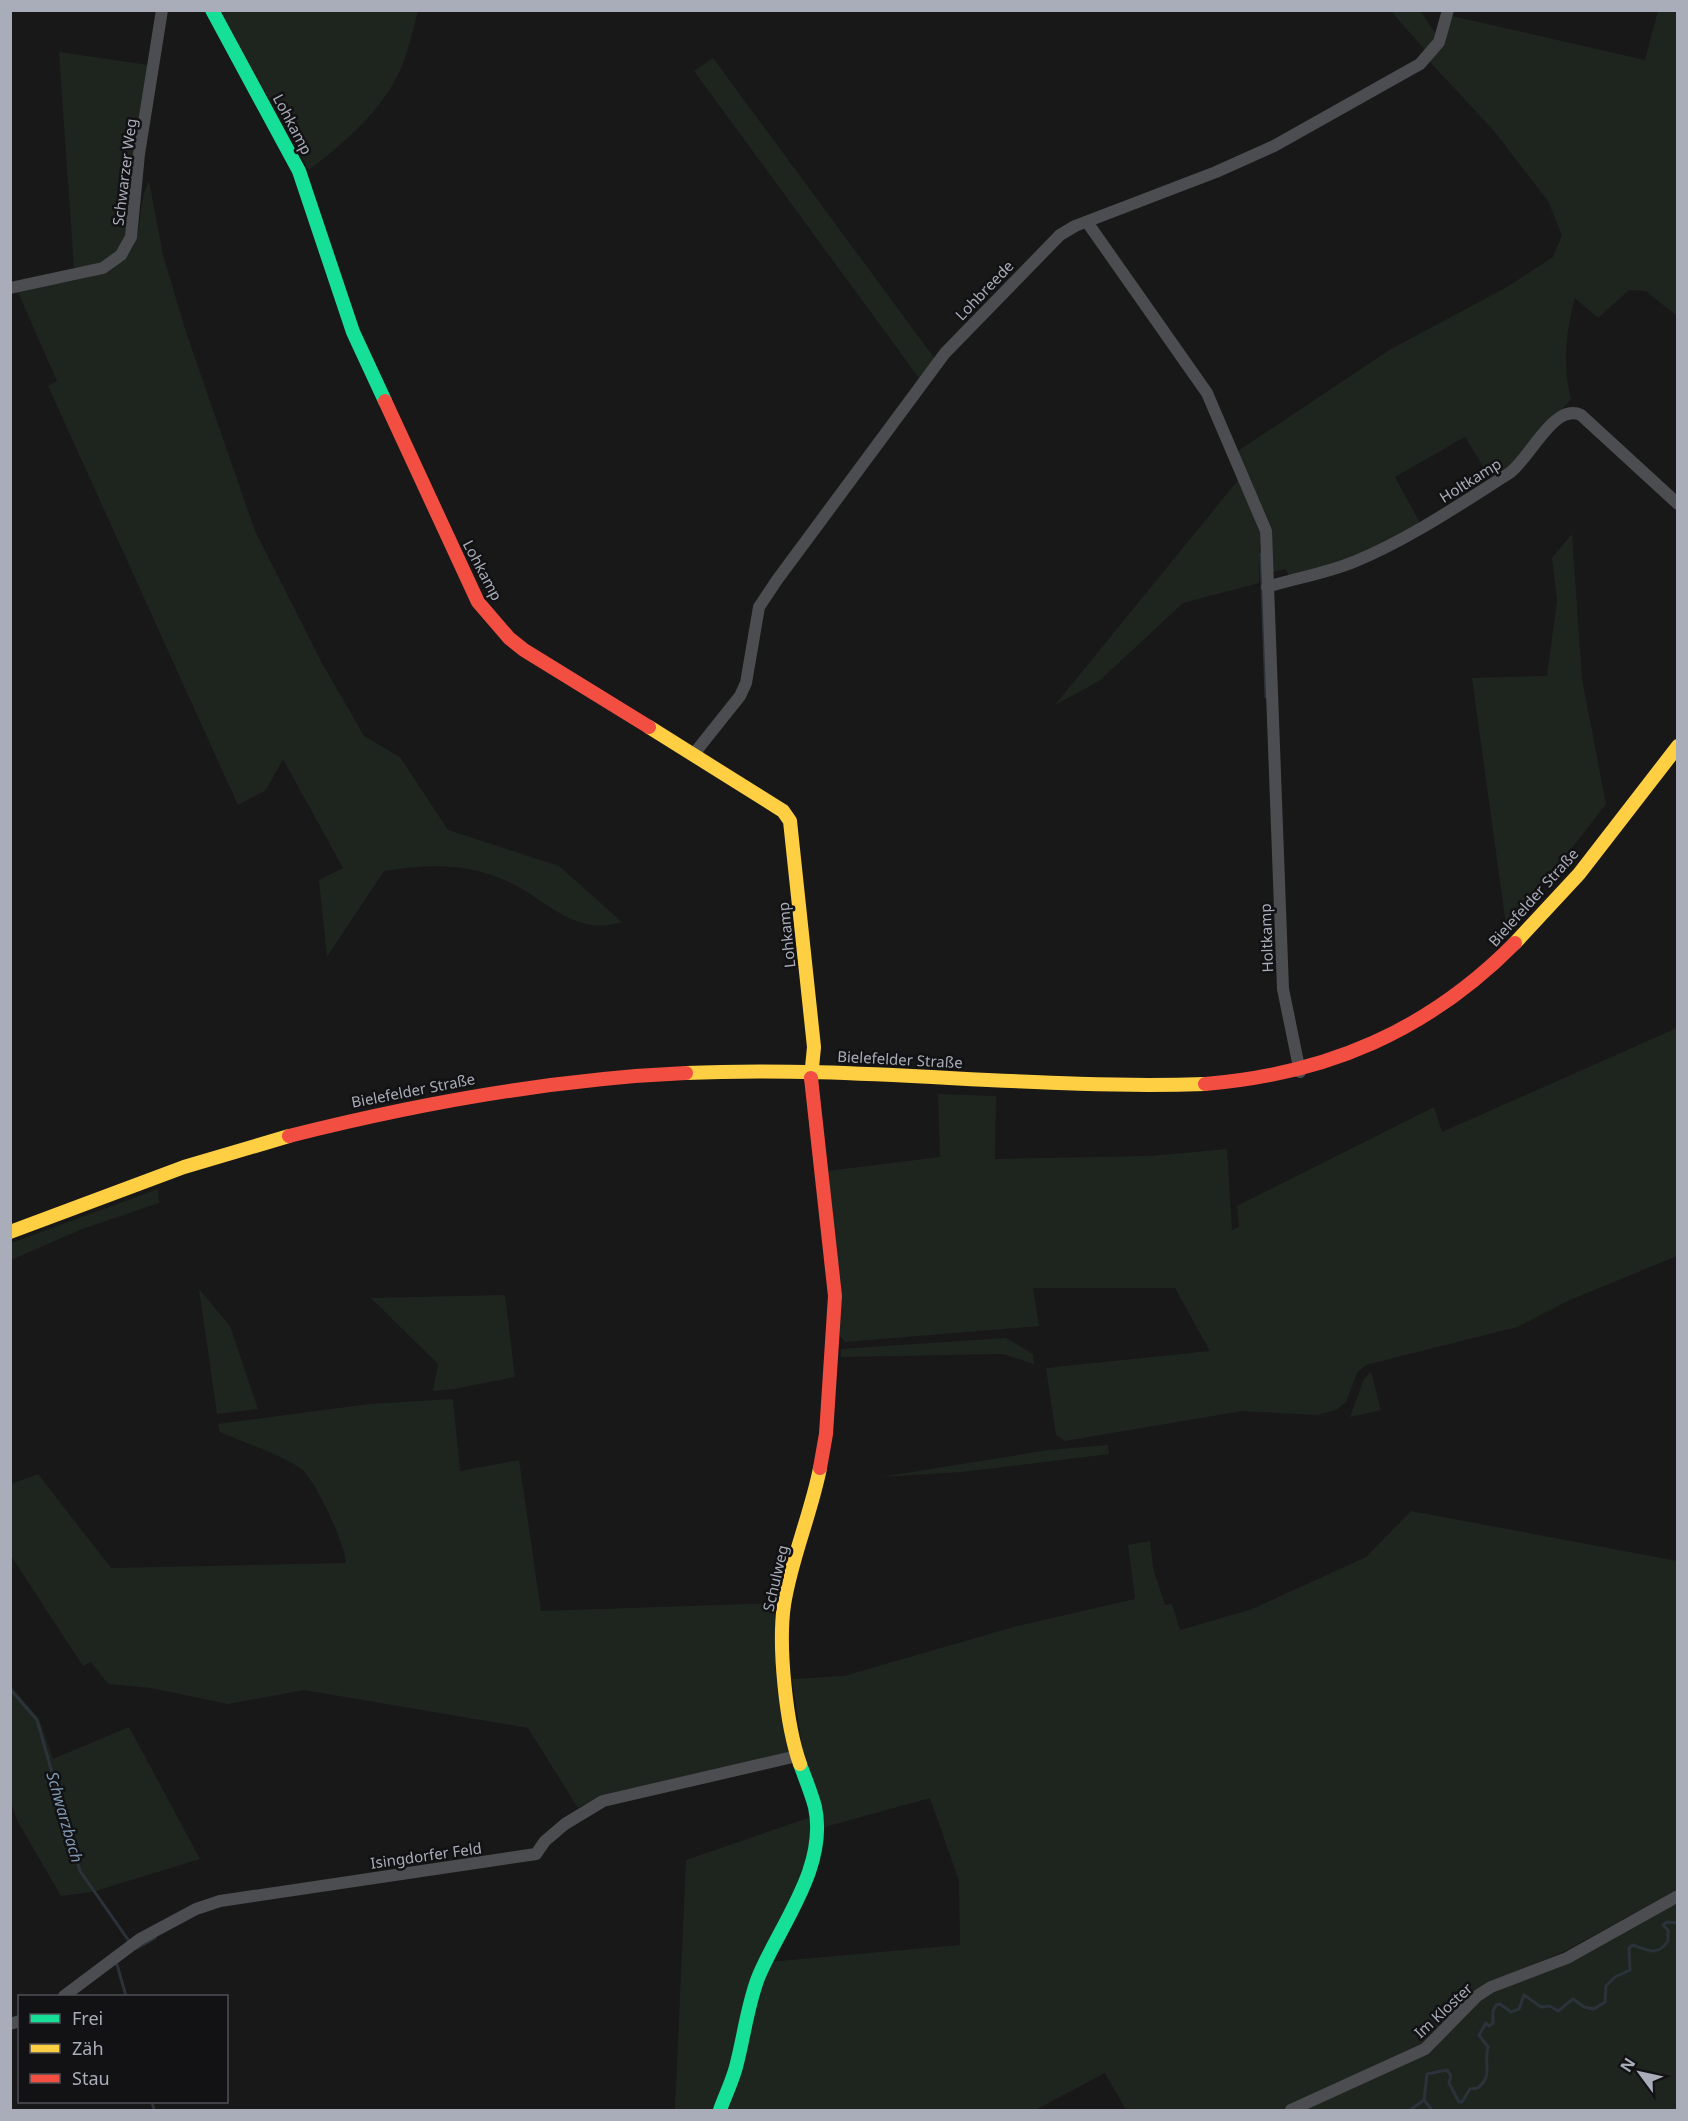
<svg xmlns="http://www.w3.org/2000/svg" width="1688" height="2121" viewBox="0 0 1688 2121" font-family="'Noto Sans',sans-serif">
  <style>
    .green { fill: #1e251f }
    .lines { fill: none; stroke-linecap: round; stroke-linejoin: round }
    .stream { stroke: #2b323a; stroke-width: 3 }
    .street { stroke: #4c4d51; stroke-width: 12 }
    .fast { stroke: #16e098; stroke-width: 14 }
    .slow { stroke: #ffcf43; stroke-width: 14 }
    .jam { stroke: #f24e42; stroke-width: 14 }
    .labels { text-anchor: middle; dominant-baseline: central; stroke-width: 5; stroke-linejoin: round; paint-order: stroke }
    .street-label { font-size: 15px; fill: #a9adb9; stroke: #121214 }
    .water-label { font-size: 16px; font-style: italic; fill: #809ab4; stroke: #121214 }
  </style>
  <rect width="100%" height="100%" fill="#181818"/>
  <g class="green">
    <path d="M 220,11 L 418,11 C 413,30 409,49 401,68 C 384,109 343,144 309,170 Z"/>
    <path d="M 1391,11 L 1420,11 L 1436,34 L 1426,51 Z"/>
    <path d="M 1658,11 L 1677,11 L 1677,316 L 1646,291 L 1629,290 L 1598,318 L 1575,298 C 1566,331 1562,365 1571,399 L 1511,468 L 1492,481 L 1465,437 L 1395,477 L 1420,523 L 1354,559 L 1289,577 L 1286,569 L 1272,572 L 1238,451 L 1391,349 L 1507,287 L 1553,257 L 1562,235 L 1548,201 L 1494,131 L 1430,62 L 1443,43 L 1452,16 L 1645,60 Z"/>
    <path d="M 59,52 L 148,65 L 132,161 L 126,236 L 117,252 L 101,265 L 74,268 Z"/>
    <path d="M 713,58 L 935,359 L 919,378 L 694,71 Z"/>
    <path d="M 149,181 L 163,255 L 186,332 L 255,531 L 323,665 L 364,736 L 400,757 L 448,830 L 559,866 L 622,922 C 571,938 545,896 502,879 C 461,862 426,865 384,871 L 327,957 L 319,880 L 343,868 L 283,759 L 266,790 L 238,805 L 48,386 L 57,381 L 17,290 C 54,283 123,281 136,240 C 142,220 139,200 149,181 Z"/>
    <path d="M 1239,479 L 1260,532 L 1259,583 L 1183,603 L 1099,681 L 1055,705 Z"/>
    <path d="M 1572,534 L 1582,679 L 1606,804 L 1507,932 L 1472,678 L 1547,676 L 1557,601 L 1552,558 Z"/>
    <path d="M 1677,1028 L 1677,1256 L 1570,1300 L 1517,1327 L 1366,1365 L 1357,1373 L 1346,1402 L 1336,1410 L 1317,1415 L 1242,1411 L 1065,1441 L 1056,1435 L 1046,1368 L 1210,1351 L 1175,1288 L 1033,1288 L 1039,1326 L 845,1342 L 840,1336 L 827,1171 L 940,1157 L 938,1094 L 996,1096 L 995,1159 L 1151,1156 L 1227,1149 L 1232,1230 L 1239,1227 L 1237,1206 L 1434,1107 L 1442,1132 Z"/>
    <path d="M 158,1189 L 159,1203 L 82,1229 L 11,1260 L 11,1243 Z"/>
    <path d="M 199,1289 L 230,1326 L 258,1409 L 217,1414 Z"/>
    <path d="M 505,1295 L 515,1377 L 454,1389 L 433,1391 L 438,1364 L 371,1298 Z"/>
    <path d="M 1006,1338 L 1033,1354 L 1034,1364 L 1003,1354 L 841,1357 L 841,1349 Z"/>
    <path d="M 1371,1372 L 1381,1410 L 1350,1417 L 1364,1379 Z"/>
    <path d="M 453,1399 L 460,1471 L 519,1460 L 541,1611 L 777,1603 L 791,1754 L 599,1797 L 578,1808 L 528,1728 L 304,1690 L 228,1704 L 151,1688 L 108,1684 L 91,1662 L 83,1666 L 11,1556 L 11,1484 L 38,1474 L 111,1568 L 346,1563 C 346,1546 315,1478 300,1468 C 281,1455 243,1442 220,1432 L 218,1424 L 369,1404 Z"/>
    <path d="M 1108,1445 L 1109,1454 L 962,1472 L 881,1477 L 1049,1450 Z"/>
    <path d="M 1411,1511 L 1677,1561 L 1677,1890 L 1565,1951 L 1486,1984 L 1421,2046 L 1281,2110 L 1126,2110 L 1105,2073 L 1035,2110 L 723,2110 L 768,1962 L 960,1945 L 959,1881 L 930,1798 L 821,1828 L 803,1752 L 792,1679 L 844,1676 L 1017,1626 L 1135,1599 L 1128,1545 L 1150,1541 L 1153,1568 L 1165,1605 L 1172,1604 L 1180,1630 L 1252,1609 L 1366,1557 Z"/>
    <path d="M 10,1685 L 39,1719 L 53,1759 L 129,1727 L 200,1859 L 92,1892 L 61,1896 L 17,1820 L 11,1802 Z"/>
    <path d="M 811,1817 L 810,1848 L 716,2110 L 675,2110 L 686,1860 Z"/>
    <path d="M 1677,1903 L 1677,2110 L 1300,2110 L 1427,2052 L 1481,1999 Z"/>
  </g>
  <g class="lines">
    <g class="stream">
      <path d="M 1261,554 L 1266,697"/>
      <path d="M 10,1689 L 37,1720 L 80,1871 L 129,1941"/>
      <path d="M 137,1948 L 155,1938"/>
      <path d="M 116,1961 L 126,1996"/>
      <path d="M 152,2102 L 154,2110"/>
      <path d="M 1410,2110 L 1424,2100"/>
      <path d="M 1432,2110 L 1424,2100 L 1427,2074 L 1447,2070 L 1451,2076 L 1449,2083 L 1459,2102 L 1462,2102 L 1470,2089 L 1478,2088 C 1494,2073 1483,2067 1488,2047 L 1479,2035 L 1486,2023 L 1489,2026 L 1493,2023 L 1493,2011 L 1496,2005 L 1500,2004 L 1511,2012 L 1519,2009 L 1524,1995 L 1541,2007 L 1550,2006 L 1558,2011 L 1573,1999 L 1584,2007 L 1594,2009 L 1605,2002 L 1606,1986 L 1615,1977 L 1630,1970 L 1629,1948 L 1633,1945 C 1648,1950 1657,1957 1668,1941 L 1668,1930 L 1663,1925 L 1667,1922 L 1678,1923"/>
    </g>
    <g class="street">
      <path d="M 1087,222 L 1207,393 L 1266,531 L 1283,989 L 1300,1072"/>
      <path d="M 10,288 L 103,268 L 121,255 L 131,237 L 139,154 L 162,10"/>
      <path d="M 1267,587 C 1296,578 1328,573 1356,561 C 1409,539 1459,505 1508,474 C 1529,461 1553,402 1581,415 L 1678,504"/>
      <path d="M 693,755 L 740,696 L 746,683 L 759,607 L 777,580 L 945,353 L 1060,235 L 1075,226 L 1216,172 L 1274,146 L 1420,64 L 1439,42 L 1448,10"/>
      <path d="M 64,1996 L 140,1939 L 196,1909 L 220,1901 L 536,1854 L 545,1841 L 565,1824 L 603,1801 L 797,1756"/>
      <path d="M 10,2024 L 20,2021"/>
      <path d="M 1291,2110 L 1425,2049 L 1477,1996 L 1491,1987 L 1567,1958 L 1678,1896"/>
    </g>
    <g class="fast">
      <path d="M 212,10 L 299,171 L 353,332 L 385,401"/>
      <path d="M 720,2110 C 725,2096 732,2082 736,2067 C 744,2037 747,2007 758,1978 C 779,1926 828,1868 815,1807 C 811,1792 805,1778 800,1764"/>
    </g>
    <g class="slow">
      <path d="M 649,727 L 783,811 L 790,821 L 814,1047 L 811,1078"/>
      <path d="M 1515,943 L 1579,874 L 1678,746"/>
      <path d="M 686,1073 C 859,1065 1032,1090 1205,1084"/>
      <path d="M 10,1232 L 184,1167 L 289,1136"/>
      <path d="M 800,1764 C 786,1725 778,1646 784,1605 C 791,1559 811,1514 820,1468"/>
    </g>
    <g class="jam">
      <path d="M 385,401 L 478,602 L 509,638 L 524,650 L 649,727"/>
      <path d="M 811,1078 L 835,1296 L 826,1434 L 820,1468"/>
      <path d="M 1205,1084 C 1327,1074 1428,1031 1515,943"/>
      <path d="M 289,1136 C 420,1103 551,1079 686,1073"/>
    </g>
  </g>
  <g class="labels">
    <g class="street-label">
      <text transform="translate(293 124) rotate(62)">Lohkamp</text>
      <text transform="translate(124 172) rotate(-83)">Schwarzer Weg</text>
      <text transform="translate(984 290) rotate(-46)">Lohbreede</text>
      <text transform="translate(1470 480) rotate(-32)">Holtkamp</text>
      <text transform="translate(483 570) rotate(62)">Lohkamp</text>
      <text transform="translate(1533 897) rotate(-48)">Bielefelder Straße</text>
      <text transform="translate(786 935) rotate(-96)">Lohkamp</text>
      <text transform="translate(1266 938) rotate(-92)">Holtkamp</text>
      <text transform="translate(900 1059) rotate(3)">Bielefelder Straße</text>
      <text transform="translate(413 1090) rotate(-11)">Bielefelder Straße</text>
      <text transform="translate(775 1578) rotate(-77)">Schulweg</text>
      <text transform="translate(426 1855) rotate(-8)">Isingdorfer Feld</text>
      <text transform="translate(1443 2010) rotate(-43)">Im Kloster</text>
    </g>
    <g class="water-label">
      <text transform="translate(65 1817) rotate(74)">Schwarzbach</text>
    </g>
  </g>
  <rect width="1688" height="2121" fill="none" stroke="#a9adb9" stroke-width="24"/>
  <rect x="18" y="1995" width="210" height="108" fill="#121214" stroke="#4e5056" stroke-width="1.5"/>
  <rect x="30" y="2014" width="30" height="9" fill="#16e098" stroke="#4e5056" stroke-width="1.5"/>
  <text x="72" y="2025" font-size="18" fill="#a9adb9">Frei</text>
  <rect x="30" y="2044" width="30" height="9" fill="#ffcf43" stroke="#4e5056" stroke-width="1.5"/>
  <text x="72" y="2055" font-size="18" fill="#a9adb9">Zäh</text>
  <rect x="30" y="2074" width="30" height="9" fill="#f24e42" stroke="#4e5056" stroke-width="1.5"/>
  <text x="72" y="2085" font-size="18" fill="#a9adb9">Stau</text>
  <g transform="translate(1640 2073) rotate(303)" stroke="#121214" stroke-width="4.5" paint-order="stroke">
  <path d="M0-4.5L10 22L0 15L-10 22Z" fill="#a9adb9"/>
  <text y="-9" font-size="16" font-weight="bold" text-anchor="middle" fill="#a9adb9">N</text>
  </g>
</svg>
